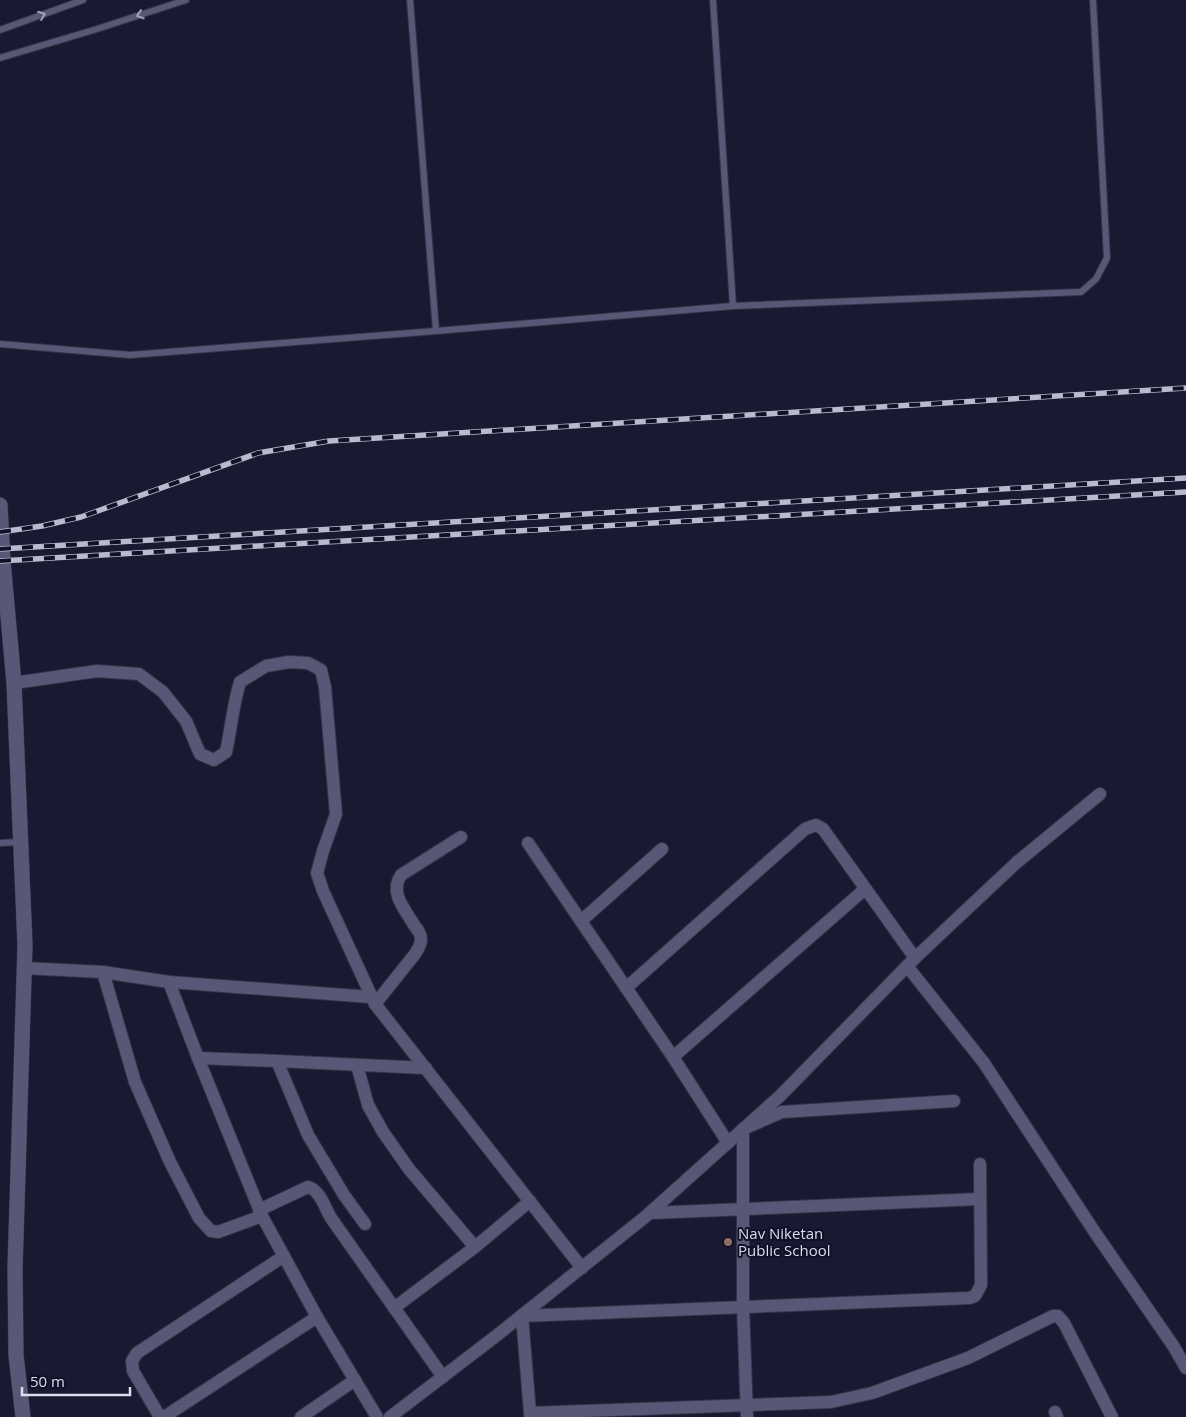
<svg xmlns="http://www.w3.org/2000/svg" width="1186" height="1417" viewBox="0 0 1186 1417" font-family="'Open Sans',sans-serif">
  <style>
    .lines { fill: none; stroke-linecap: round; stroke-linejoin: round }
    .lane-casing { stroke: #353448; stroke-width: 8 }
    .street-casing { stroke: #353448; stroke-width: 14 }
    .secondary-casing { stroke: #353448; stroke-width: 16 }
    .lane { stroke: #575875; stroke-width: 6 }
    .street { stroke: #575875; stroke-width: 12 }
    .secondary { stroke: #575875; stroke-width: 15 }
    .rail-casing { stroke: #b9bacd; stroke-width: 5.5 }
    .rail { stroke: #111028; stroke-width: 4; stroke-dasharray: 11; stroke-linecap: butt }
    .oneway { stroke: #a0a1b8 }
    .education-dot { fill: #8d6e63; stroke: #111028; stroke-width: 2 }
    .labels { text-anchor: middle; dominant-baseline: central; stroke-width: 4; stroke-linejoin: round; paint-order: stroke }
    .poi-label { font-size: 15px; fill: #dcddef; stroke: #111028; text-anchor: start }
  </style>
  <rect width="100%" height="100%" fill="#1a1932"/>
  <g class="lines">
    <defs>
      <g id="lane">
        <path d="M 410,0 L 436,331"/>
        <path d="M 713,0 L 733,306"/>
        <path d="M 0,30 L 83,0"/>
        <path d="M 0,58 L 97,29 L 186,0"/>
        <path d="M 0,344 L 130,355 L 436,331 L 733,306 L 1081,292 L 1096,279 L 1107,258 L 1093,0"/>
        <path d="M 0,843 L 20,842"/>
      </g>
      <g id="street">
        <path d="M 14,683 L 97,671 L 139,674 L 163,692 L 186,721 L 200,754 L 214,760 L 226,752 C 231,729 233,705 240,682 L 266,666 L 289,662 L 308,663 L 321,670 L 325,687 L 336,814 L 323,851 L 317,873 L 323,891 L 375,1004 L 582,1268"/>
        <path d="M 528,843 L 673,1057 L 728,1143"/>
        <path d="M 581,921 L 662,849"/>
        <path d="M 907,966 L 984,1063 L 1094,1231 L 1174,1347 L 1186,1368"/>
        <path d="M 24,968 L 103,972 L 169,982 L 371,997"/>
        <path d="M 103,972 L 135,1082 L 170,1162 L 199,1218 L 211,1231 L 218,1232 L 262,1216"/>
        <path d="M 169,982 L 198,1058 L 262,1216 L 317,1317 L 377,1417"/>
        <path d="M 626,988 L 805,829 L 816,825 L 823,829 L 915,958"/>
        <path d="M 375,1004 L 415,954 C 418,949 421,945 421,939 C 421,933 417,929 414,925 C 405,909 389,893 401,875 L 461,837"/>
        <path d="M 673,1057 L 865,889"/>
        <path d="M 198,1058 L 277,1061 L 426,1068"/>
        <path d="M 277,1061 L 308,1135 L 344,1195 L 365,1224"/>
        <path d="M 357,1065 L 368,1105 L 383,1132 L 409,1169 L 475,1247"/>
        <path d="M 259,1210 L 308,1187 C 320,1190 325,1208 331,1218 L 443,1377"/>
        <path d="M 650,1213 L 980,1199"/>
        <path d="M 394,1308 L 475,1247 L 530,1201"/>
        <path d="M 1055,1412 L 1057,1417"/>
        <path d="M 530,1413 L 522,1316 L 969,1298 L 975,1296 L 981,1285 L 980,1164"/>
        <path d="M 160,1417 L 133,1371 L 132,1361 L 137,1353 L 284,1256"/>
        <path d="M 164,1417 L 317,1317"/>
        <path d="M 301,1417 L 355,1380"/>
        <path d="M 390,1417 L 496,1336 L 645,1217 L 780,1096 L 915,958 L 1016,863 L 1100,794"/>
        <path d="M 530,1417 L 530,1413 L 831,1402 L 872,1393 L 968,1358 L 1053,1316 L 1058,1316 L 1064,1323 L 1112,1417"/>
        <path d="M 747,1417 L 743,1306 L 743,1129 L 782,1112 L 954,1101"/>
      </g>
      <path id="secondary" d="M 0,505 L 3,561 L 14,683 L 25,945 L 15,1269 L 16,1355 L 23,1417"/>
    </defs>
    <use href="#lane" class="lane-casing"/>
    <use href="#street" class="street-casing"/>
    <use href="#secondary" class="secondary-casing"/>
    <use href="#lane" class="lane"/>
    <use href="#street" class="street"/>
    <use href="#secondary" class="secondary"/>
    <defs>
      <g id="rail">
        <path d="M 0,532 L 42,526 L 81,517 L 258,453 L 329,441 L 1186,388"/>
        <path d="M 0,549 L 1186,478"/>
        <path d="M 0,561 L 1186,492"/>
      </g>
    </defs>
    <use href="#rail" class="rail-casing"/>
    <use href="#rail" class="rail"/>
  </g>
  <defs><path id="oneway-chevron" d="M-2-3.5L2.5 0L-2 3.5" fill="none" stroke-width="1.6" stroke-linecap="round" stroke-linejoin="round" transform="scale(1.25)"/></defs>
  <g class="oneway">
    <use href="#oneway-chevron" transform="translate(42 15) rotate(-20)"/>
    <use href="#oneway-chevron" transform="translate(140 15) rotate(162)"/>
  </g>
  <circle class="education-dot" cx="728" cy="1242" r="5"/>
  <g class="labels">
    <g class="poi-label">
      <text x="738" y="1233">Nav Niketan<tspan x="738" dy="17">Public School</tspan></text>
    </g>
  </g>
  <path d="M22 1387v8h108v-8" fill="none" stroke="#dcddef" stroke-width="2.5"/>
  <text x="30" y="1387" font-size="15" fill="#dcddef" stroke="#111028" stroke-width="4" paint-order="stroke">50 m</text>
</svg>
